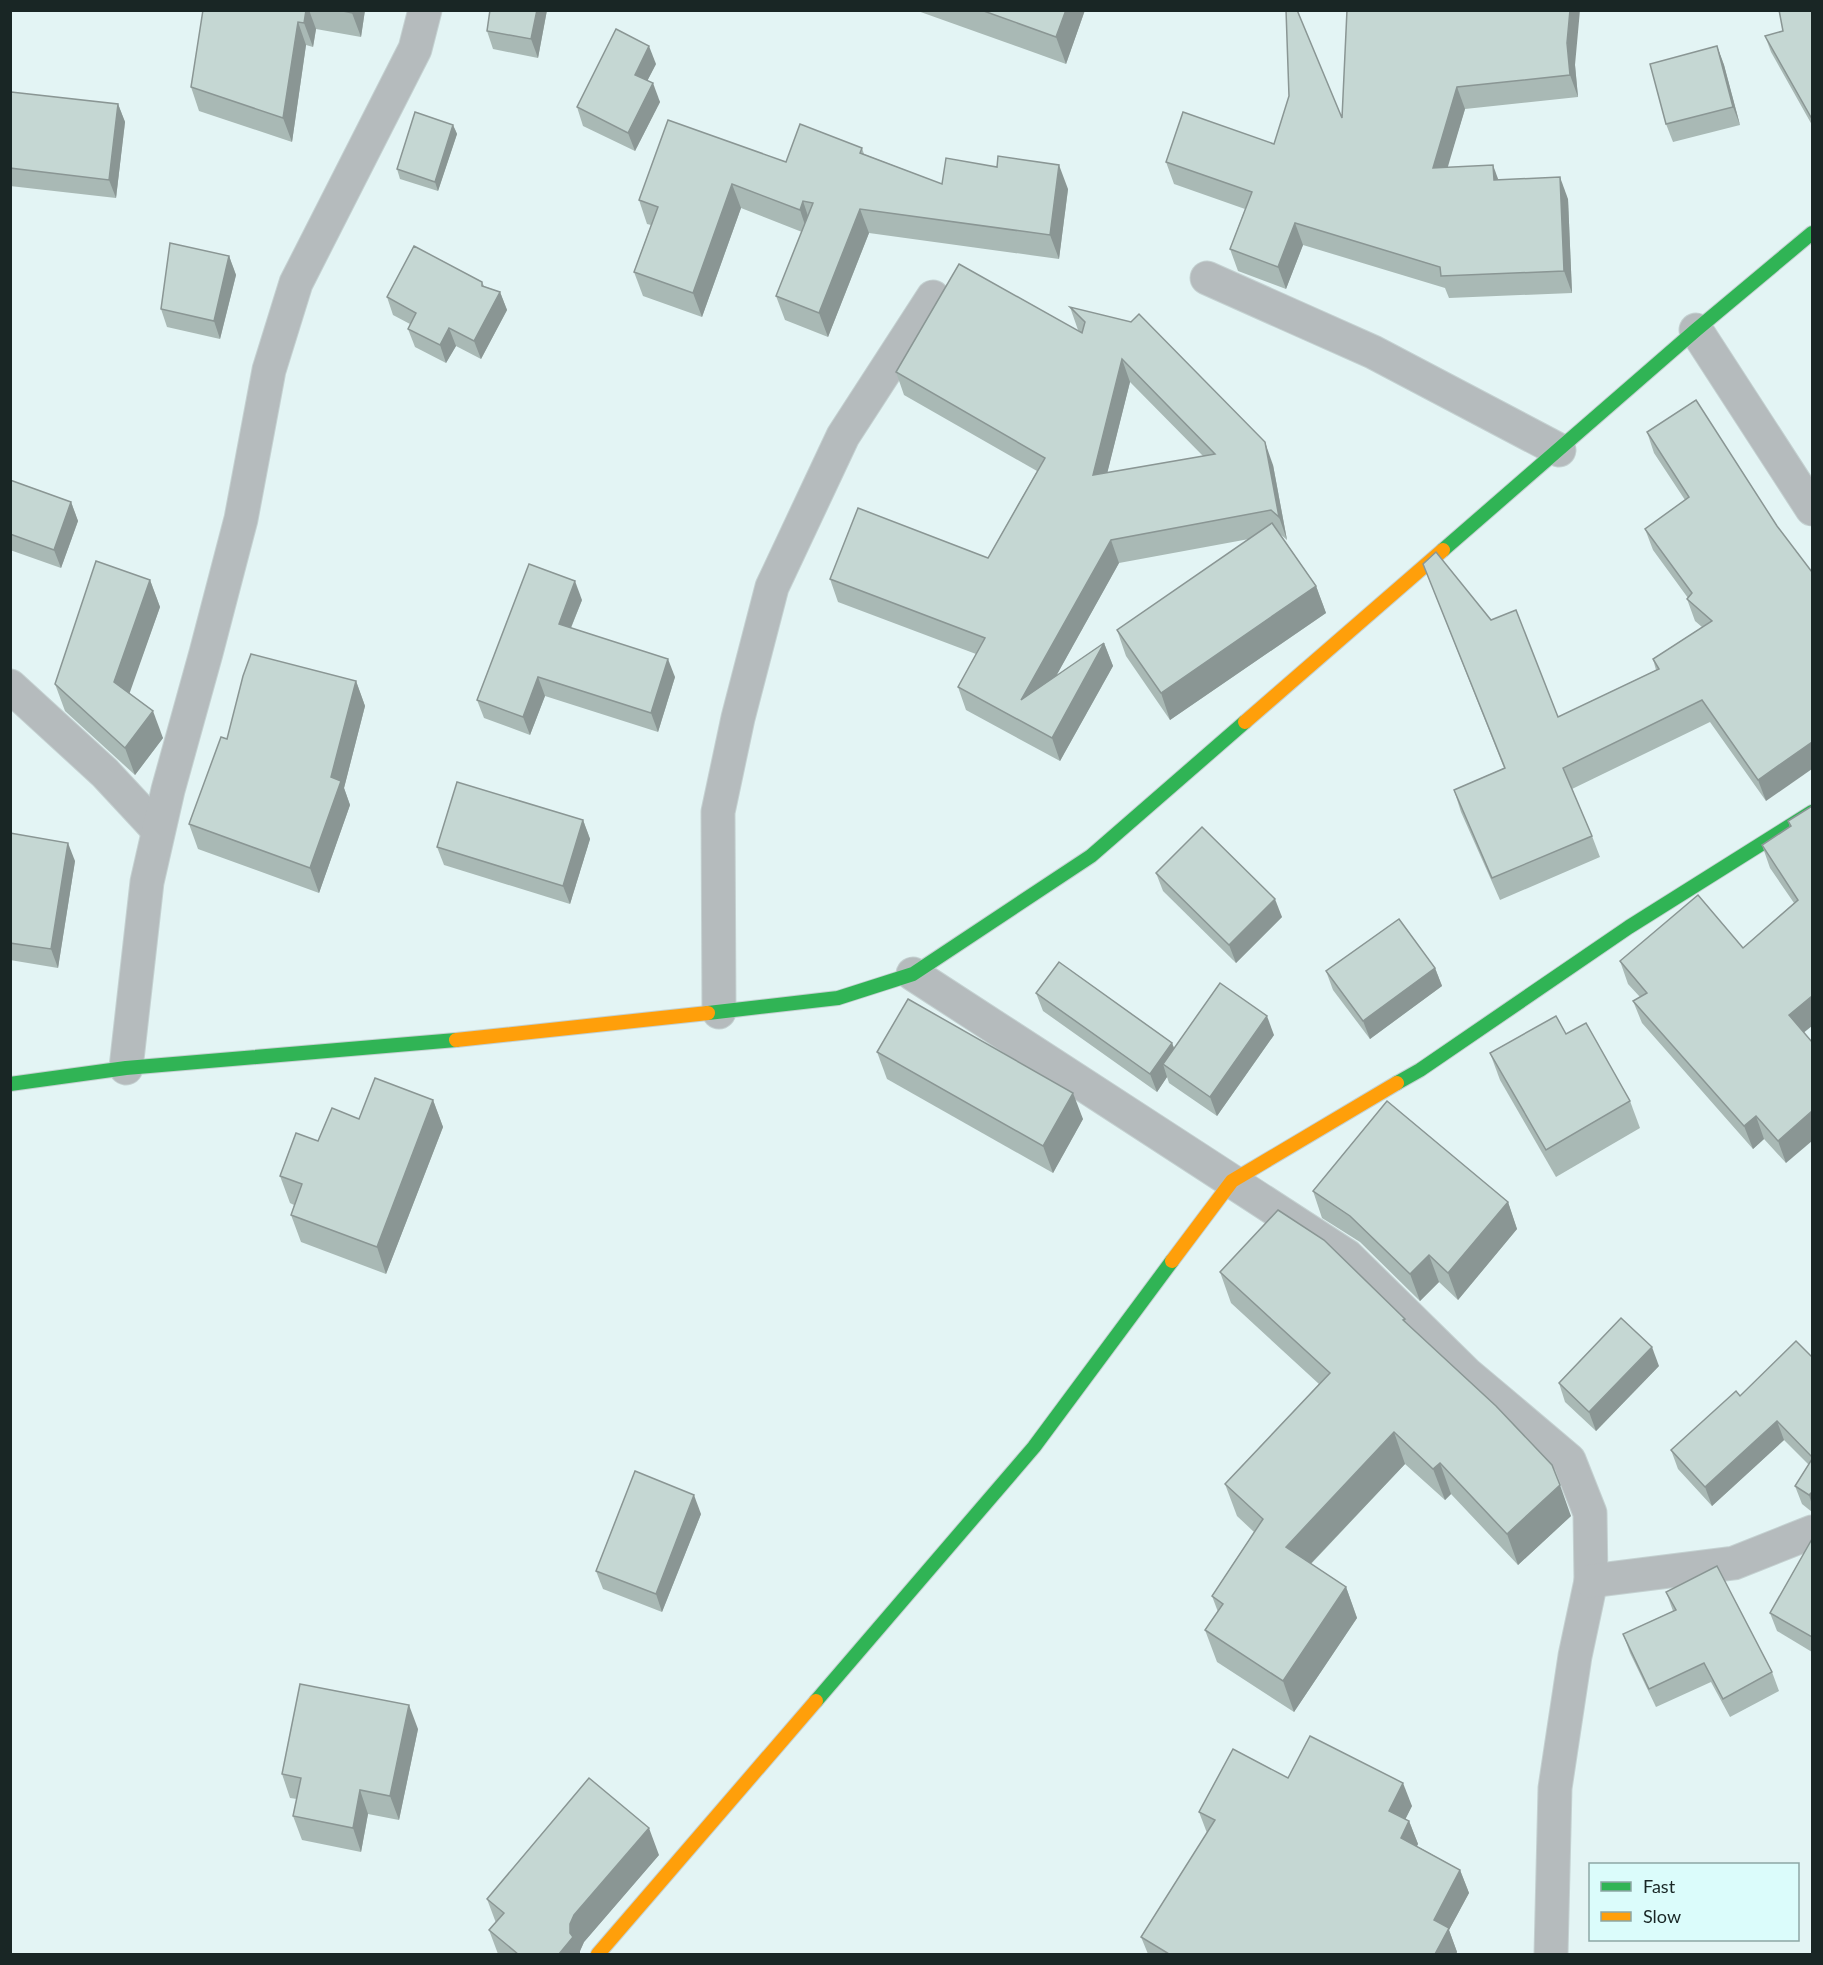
<svg xmlns="http://www.w3.org/2000/svg" width="1823" height="1965" viewBox="0 0 1823 1965" font-family="Lato,sans-serif">
  <style>
    .lines { fill: none; stroke-linecap: round; stroke-linejoin: round }
    .street-casing { stroke: #c4d1d1; stroke-width: 35 }
    .fast-casing { stroke: #c4d1d1; stroke-width: 16 }
    .slow-casing { stroke: #c4d1d1; stroke-width: 16 }
    .street { stroke: #b5bbbd; stroke-width: 33 }
    .fast { stroke: #30b455; stroke-width: 14 }
    .slow { stroke: #ff9f0a; stroke-width: 14 }
    .wall { fill: #a9b9b5; fill-rule: evenodd }
    .shaded-wall { fill: #8a9694 }
    .building { fill: #c5d7d3; stroke: #8a9694; stroke-width: 1.5; fill-rule: evenodd }
  </style>
  <rect width="100%" height="100%" fill="#e3f4f4"/>
  <g class="lines">
    <defs>
      <g id="street">
        <path d="M 1207,278 L 1373,352 L 1559,450"/>
        <path d="M 1696,330 L 1812,509"/>
        <path d="M 10,686 L 105,773 L 158,830"/>
        <path d="M 913,974 L 1347,1256 L 1466,1373 L 1569,1460 L 1590,1513 L 1591,1581 L 1575,1656 L 1555,1788 L 1551,1954"/>
        <path d="M 719,1012 L 718,812 L 738,718 L 772,587 L 843,436 L 933,297"/>
        <path d="M 126,1068 L 147,882 L 168,790 L 206,653 L 241,519 L 269,370 L 296,283 L 415,49 L 425,10"/>
        <path d="M 1591,1581 L 1734,1563 L 1812,1532"/>
      </g>
      <g id="fast">
        <path d="M 1443,550 L 1696,330 L 1812,233"/>
        <path d="M 708,1013 L 838,998 L 913,974 L 1091,856 L 1245,722"/>
        <path d="M 1397,1083 L 1420,1070 L 1629,927 L 1812,812"/>
        <path d="M 10,1084 L 126,1068 L 456,1040"/>
        <path d="M 816,1701 L 1034,1447 L 1172,1261"/>
      </g>
      <g id="slow">
        <path d="M 1245,722 L 1443,550"/>
        <path d="M 456,1040 L 708,1013"/>
        <path d="M 1172,1261 L 1232,1181 L 1397,1083"/>
        <path d="M 598,1954 L 816,1701"/>
      </g>
    </defs>
    <use href="#street" class="street-casing"/>
    <use href="#fast" class="fast-casing"/>
    <use href="#slow" class="slow-casing"/>
    <use href="#street" class="street"/>
    <use href="#fast" class="fast"/>
    <use href="#slow" class="slow"/>
  </g>
  <g class="wall">
    <path d="M 203,10 L 365,10 L 361,37 L 316,29 L 313,47 L 306,45 L 292,142 L 199,111 L 191,87 Z"/>
    <path d="M 547,10 L 538,58 L 493,49 L 487,31 Z"/>
    <path d="M 915,10 L 1085,10 L 1066,64 Z"/>
    <path d="M 1347,10 L 1575,65 L 1578,97 L 1465,109 L 1447,167 L 1499,180 L 1568,199 L 1572,293 L 1449,298 L 1445,288 L 1303,245 L 1286,289 L 1238,271 L 1230,249 L 1245,209 L 1174,184 L 1166,162 L 1274,144 L 1342,118 Z"/>
    <path d="M 1812,10 L 1812,125 L 1771,52 L 1765,36 L 1783,31 Z"/>
    <path d="M 1717,46 L 1724,65 L 1740,125 L 1673,142 L 1666,124 Z"/>
    <path d="M 656,64 L 647,81 L 660,102 L 635,151 L 583,126 L 577,107 Z"/>
    <path d="M 10,99 L 118,104 L 125,122 L 116,198 L 10,186 Z"/>
    <path d="M 453,125 L 457,134 L 438,191 L 400,179 L 397,169 Z"/>
    <path d="M 862,148 L 864,154 L 942,184 L 1068,189 L 1059,259 L 869,233 L 828,337 L 785,320 L 776,296 L 802,232 L 741,208 L 702,317 L 643,296 L 634,272 L 651,225 L 647,224 L 639,200 L 786,162 Z"/>
    <path d="M 229,256 L 236,275 L 220,339 L 167,327 L 161,309 Z"/>
    <path d="M 482,282 L 484,286 L 500,292 L 507,310 L 481,359 L 456,346 L 446,363 L 415,347 L 408,329 L 410,324 L 393,315 L 387,297 Z"/>
    <path d="M 1070,307 L 1273,465 L 1287,540 L 1279,533 L 1316,586 L 1326,613 L 1170,720 L 1126,656 L 1117,630 L 1249,539 L 1119,563 L 1056,676 L 1104,643 L 1113,666 L 1060,761 L 966,710 L 958,687 L 976,654 L 838,602 L 830,579 L 988,558 L 1037,471 L 904,395 L 896,372 L 1081,333 L 1078,330 ZM 1130,382 L 1203,456 L 1107,473 Z"/>
    <path d="M 1696,400 L 1766,801 L 1710,722 L 1572,789 L 1592,836 L 1600,857 L 1500,900 L 1461,812 L 1454,790 L 1504,768 L 1423,564 L 1558,717 L 1656,670 L 1653,659 L 1702,627 L 1695,621 L 1687,599 L 1688,598 L 1653,550 L 1645,529 L 1685,500 L 1654,453 L 1647,432 Z"/>
    <path d="M 10,480 L 71,502 L 78,521 L 61,568 L 10,550 Z"/>
    <path d="M 150,580 L 160,607 L 129,693 L 163,738 L 135,775 L 65,711 L 55,684 Z"/>
    <path d="M 582,600 L 571,628 L 675,677 L 658,732 L 545,696 L 530,735 L 484,718 L 477,700 Z"/>
    <path d="M 356,681 L 365,706 L 344,788 L 350,805 L 319,893 L 198,849 L 189,824 L 227,739 Z"/>
    <path d="M 1812,806 L 1804,1032 L 1786,1163 L 1764,1139 L 1753,1149 L 1642,1023 L 1633,1001 L 1640,997 L 1628,984 L 1620,961 L 1743,948 L 1794,903 L 1770,868 L 1762,845 L 1790,827 L 1788,821 Z"/>
    <path d="M 583,820 L 590,839 L 570,904 L 444,865 L 437,847 Z"/>
    <path d="M 10,833 L 75,861 L 58,968 L 10,960 Z"/>
    <path d="M 1156,873 L 1282,917 L 1236,963 L 1163,891 Z"/>
    <path d="M 1435,968 L 1442,986 L 1370,1039 L 1333,990 L 1326,971 Z"/>
    <path d="M 1036,993 L 1172,1043 L 1174,1048 L 1274,1035 L 1217,1116 L 1169,1083 L 1167,1077 L 1157,1092 L 1043,1011 Z"/>
    <path d="M 1566,1034 L 1630,1101 L 1640,1128 L 1556,1177 L 1500,1080 L 1490,1053 Z"/>
    <path d="M 877,1052 L 1083,1119 L 1053,1173 L 887,1079 Z"/>
    <path d="M 433,1100 L 443,1127 L 386,1274 L 301,1242 L 291,1215 L 294,1205 L 290,1203 L 280,1176 L 318,1141 L 359,1119 Z"/>
    <path d="M 1313,1191 L 1508,1202 L 1517,1229 L 1458,1300 L 1439,1282 L 1420,1301 L 1360,1242 L 1322,1218 Z"/>
    <path d="M 1220,1272 L 1405,1319 L 1406,1323 L 1571,1516 L 1518,1565 L 1451,1494 L 1445,1500 L 1405,1464 L 1311,1564 L 1346,1587 L 1357,1618 L 1294,1712 L 1217,1662 L 1205,1630 L 1218,1612 L 1212,1596 L 1254,1532 L 1237,1516 L 1225,1484 L 1319,1384 L 1231,1303 Z"/>
    <path d="M 1812,1357 L 1812,1512 L 1802,1504 L 1795,1486 L 1809,1465 L 1784,1440 L 1712,1506 L 1678,1469 L 1671,1450 L 1740,1396 Z"/>
    <path d="M 1659,1366 L 1596,1431 L 1565,1402 L 1559,1383 Z"/>
    <path d="M 701,1514 L 662,1612 L 603,1589 L 596,1571 Z"/>
    <path d="M 1812,1539 L 1812,1652 L 1777,1631 L 1770,1613 Z"/>
    <path d="M 1666,1592 L 1772,1672 L 1779,1691 L 1730,1717 L 1711,1682 L 1656,1707 L 1630,1653 L 1623,1634 L 1673,1611 Z"/>
    <path d="M 418,1729 L 399,1820 L 368,1814 L 361,1852 L 302,1840 L 293,1816 L 297,1799 L 290,1798 L 282,1774 Z"/>
    <path d="M 1288,1778 L 1412,1806 L 1405,1819 L 1409,1821 L 1418,1844 L 1417,1846 L 1460,1870 L 1469,1893 L 1449,1930 L 1457,1952 L 1456,1954 L 1148,1954 L 1141,1937 L 1207,1833 L 1199,1812 Z"/>
    <path d="M 659,1855 L 584,1942 L 580,1951 L 580,1954 L 498,1954 L 489,1930 L 496,1923 L 487,1899 Z"/>
  </g>
  <g class="shaded-wall">
    <path d="M 306,10 L 309,10 L 316,29 L 313,47 L 304,23 Z"/>
    <path d="M 353,10 L 365,10 L 361,37 L 352,13 Z"/>
    <path d="M 537,10 L 547,10 L 538,58 L 531,39 Z"/>
    <path d="M 1066,10 L 1085,10 L 1066,64 L 1056,37 Z"/>
    <path d="M 1570,10 L 1580,10 L 1575,65 L 1578,97 L 1570,75 L 1567,43 Z"/>
    <path d="M 298,22 L 306,45 L 292,142 L 283,118 Z"/>
    <path d="M 649,46 L 656,64 L 641,93 L 635,75 Z"/>
    <path d="M 1717,46 L 1724,65 L 1740,125 L 1733,107 Z"/>
    <path d="M 653,83 L 660,102 L 635,151 L 628,133 Z"/>
    <path d="M 1457,87 L 1465,109 L 1441,190 L 1433,168 Z"/>
    <path d="M 118,104 L 125,122 L 116,198 L 109,180 Z"/>
    <path d="M 453,125 L 457,134 L 438,191 L 435,182 Z"/>
    <path d="M 1059,165 L 1068,189 L 1059,259 L 1050,235 Z"/>
    <path d="M 1493,165 L 1501,187 L 1494,180 Z"/>
    <path d="M 1560,177 L 1568,199 L 1572,293 L 1564,271 Z"/>
    <path d="M 732,184 L 741,208 L 702,317 L 693,293 Z"/>
    <path d="M 803,201 L 811,225 L 808,234 L 800,210 Z"/>
    <path d="M 860,209 L 869,233 L 828,337 L 819,313 Z"/>
    <path d="M 1295,223 L 1303,245 L 1286,289 L 1278,267 Z"/>
    <path d="M 229,256 L 236,275 L 220,339 L 214,321 Z"/>
    <path d="M 500,292 L 507,310 L 481,359 L 474,341 Z"/>
    <path d="M 449,328 L 456,346 L 446,363 L 440,345 Z"/>
    <path d="M 1122,359 L 1130,382 L 1101,498 L 1093,475 Z"/>
    <path d="M 1265,442 L 1273,465 L 1287,540 L 1279,517 Z"/>
    <path d="M 71,502 L 78,521 L 61,568 L 54,550 Z"/>
    <path d="M 1111,540 L 1119,563 L 1030,723 L 1021,700 Z"/>
    <path d="M 150,580 L 160,607 L 124,709 L 114,682 Z"/>
    <path d="M 575,581 L 582,600 L 565,642 L 559,624 Z"/>
    <path d="M 1316,586 L 1326,613 L 1170,720 L 1161,693 Z"/>
    <path d="M 1104,643 L 1113,666 L 1060,761 L 1052,738 Z"/>
    <path d="M 668,659 L 675,677 L 658,732 L 651,713 Z"/>
    <path d="M 538,677 L 545,696 L 530,735 L 523,717 Z"/>
    <path d="M 356,681 L 365,706 L 344,788 L 350,805 L 319,893 L 310,868 L 331,777 Z"/>
    <path d="M 153,711 L 163,738 L 135,775 L 125,748 Z"/>
    <path d="M 1812,742 L 1812,769 L 1766,801 L 1758,780 Z"/>
    <path d="M 583,820 L 590,839 L 570,904 L 563,886 Z"/>
    <path d="M 68,843 L 75,861 L 58,968 L 51,949 Z"/>
    <path d="M 1275,899 L 1282,917 L 1236,963 L 1229,945 Z"/>
    <path d="M 1435,968 L 1442,986 L 1370,1039 L 1363,1021 Z"/>
    <path d="M 1812,996 L 1812,1026 L 1797,1038 L 1789,1015 Z"/>
    <path d="M 1267,1016 L 1274,1035 L 1217,1116 L 1210,1097 Z"/>
    <path d="M 1172,1043 L 1179,1061 L 1163,1064 L 1167,1077 L 1157,1092 L 1150,1074 Z"/>
    <path d="M 1073,1093 L 1083,1119 L 1053,1173 L 1043,1146 Z"/>
    <path d="M 433,1100 L 443,1127 L 386,1274 L 377,1247 Z"/>
    <path d="M 1812,1111 L 1812,1141 L 1786,1163 L 1778,1141 Z"/>
    <path d="M 1756,1116 L 1764,1139 L 1753,1149 L 1744,1126 Z"/>
    <path d="M 1508,1202 L 1517,1229 L 1458,1300 L 1448,1273 Z"/>
    <path d="M 1429,1255 L 1439,1282 L 1420,1301 L 1410,1274 Z"/>
    <path d="M 1652,1347 L 1659,1366 L 1596,1431 L 1589,1412 Z"/>
    <path d="M 1777,1421 L 1784,1440 L 1712,1506 L 1705,1487 Z"/>
    <path d="M 1394,1432 L 1405,1464 L 1297,1578 L 1286,1547 Z"/>
    <path d="M 1440,1463 L 1451,1494 L 1445,1500 L 1433,1469 Z"/>
    <path d="M 1560,1485 L 1571,1516 L 1518,1565 L 1507,1534 Z"/>
    <path d="M 1812,1492 L 1812,1505 L 1809,1495 Z"/>
    <path d="M 694,1495 L 701,1514 L 662,1612 L 656,1594 Z"/>
    <path d="M 1346,1587 L 1357,1618 L 1294,1712 L 1283,1681 Z"/>
    <path d="M 409,1705 L 418,1729 L 399,1820 L 390,1796 Z"/>
    <path d="M 1403,1783 L 1412,1806 L 1398,1834 L 1389,1811 Z"/>
    <path d="M 360,1790 L 368,1814 L 361,1852 L 353,1828 Z"/>
    <path d="M 1409,1821 L 1418,1844 L 1409,1861 L 1401,1838 Z"/>
    <path d="M 649,1828 L 659,1855 L 584,1942 L 580,1951 L 580,1954 L 559,1954 L 570,1933 L 570,1924 L 574,1915 Z"/>
    <path d="M 1460,1870 L 1469,1893 L 1449,1930 L 1457,1952 L 1456,1954 L 1435,1954 L 1434,1920 Z"/>
  </g>
  <g class="building">
    <path d="M 203,10 L 306,10 L 304,23 L 298,22 L 283,118 L 191,87 Z"/>
    <path d="M 338,10 L 353,10 L 352,13 Z"/>
    <path d="M 490,10 L 537,10 L 531,39 L 487,31 Z"/>
    <path d="M 981,10 L 1066,10 L 1056,37 Z"/>
    <path d="M 1286,10 L 1297,10 L 1342,118 L 1347,10 L 1570,10 L 1567,43 L 1570,75 L 1457,87 L 1433,168 L 1493,165 L 1494,180 L 1560,177 L 1564,271 L 1441,276 L 1440,267 L 1295,223 L 1278,267 L 1230,249 L 1252,192 L 1166,162 L 1183,112 L 1274,144 L 1289,96 Z"/>
    <path d="M 1779,10 L 1812,10 L 1812,119 L 1765,36 L 1783,31 Z"/>
    <path d="M 616,29 L 649,46 L 635,75 L 653,83 L 628,133 L 577,107 Z"/>
    <path d="M 1717,46 L 1733,107 L 1666,124 L 1650,64 Z"/>
    <path d="M 11,92 L 118,104 L 109,180 L 10,168 Z"/>
    <path d="M 415,112 L 453,125 L 435,182 L 397,169 Z"/>
    <path d="M 668,120 L 786,162 L 800,124 L 862,148 L 860,153 L 942,184 L 946,158 L 997,167 L 998,156 L 1059,165 L 1050,235 L 860,209 L 819,313 L 776,296 L 813,203 L 803,201 L 800,210 L 732,184 L 693,293 L 634,272 L 658,207 L 639,200 Z"/>
    <path d="M 170,243 L 229,256 L 214,321 L 161,309 Z"/>
    <path d="M 414,246 L 482,282 L 482,286 L 500,292 L 474,341 L 449,328 L 440,345 L 408,329 L 416,313 L 387,297 Z"/>
    <path d="M 959,264 L 1082,333 L 1085,322 L 1070,307 L 1131,322 L 1139,314 L 1265,442 L 1279,517 L 1271,510 L 1111,540 L 1021,700 L 1104,643 L 1052,738 L 958,687 L 985,638 L 830,579 L 858,508 L 988,558 L 1045,458 L 896,372 ZM 1122,359 L 1215,454 L 1093,475 Z"/>
    <path d="M 1696,400 L 1777,526 L 1812,572 L 1812,742 L 1758,780 L 1702,700 L 1563,768 L 1592,836 L 1492,878 L 1454,790 L 1505,768 L 1423,564 L 1436,552 L 1491,620 L 1516,610 L 1558,717 L 1659,669 L 1653,659 L 1712,621 L 1687,599 L 1692,593 L 1645,529 L 1689,497 L 1647,432 Z"/>
    <path d="M 10,480 L 71,502 L 54,550 L 10,534 Z"/>
    <path d="M 1272,523 L 1316,586 L 1161,693 L 1117,630 Z"/>
    <path d="M 96,561 L 150,580 L 114,682 L 153,711 L 125,748 L 55,684 Z"/>
    <path d="M 529,564 L 575,581 L 559,624 L 668,659 L 651,713 L 538,677 L 523,717 L 477,700 Z"/>
    <path d="M 251,654 L 356,681 L 331,777 L 341,781 L 310,868 L 189,824 L 221,737 L 227,739 L 243,676 Z"/>
    <path d="M 457,782 L 583,820 L 563,886 L 437,847 Z"/>
    <path d="M 1812,806 L 1812,996 L 1789,1015 L 1812,1042 L 1812,1111 L 1778,1141 L 1756,1116 L 1744,1126 L 1633,1001 L 1647,993 L 1620,961 L 1698,895 L 1743,948 L 1798,900 L 1762,845 L 1791,826 L 1788,821 Z"/>
    <path d="M 1202,827 L 1275,899 L 1229,945 L 1156,873 Z"/>
    <path d="M 10,833 L 68,843 L 51,949 L 10,943 Z"/>
    <path d="M 1399,919 L 1435,968 L 1363,1021 L 1326,971 Z"/>
    <path d="M 1059,962 L 1172,1043 L 1150,1074 L 1036,993 Z"/>
    <path d="M 1220,983 L 1267,1016 L 1210,1097 L 1163,1064 Z"/>
    <path d="M 908,999 L 1073,1093 L 1043,1146 L 877,1052 Z"/>
    <path d="M 1556,1016 L 1566,1034 L 1586,1023 L 1630,1101 L 1546,1150 L 1490,1053 Z"/>
    <path d="M 375,1078 L 433,1100 L 377,1247 L 291,1215 L 302,1184 L 280,1176 L 296,1133 L 318,1141 L 332,1108 L 359,1119 Z"/>
    <path d="M 1387,1101 L 1508,1202 L 1448,1273 L 1429,1255 L 1410,1274 L 1350,1216 L 1313,1191 Z"/>
    <path d="M 1278,1210 L 1324,1240 L 1405,1319 L 1403,1320 L 1496,1406 L 1552,1465 L 1560,1485 L 1507,1534 L 1440,1463 L 1433,1469 L 1394,1432 L 1286,1547 L 1346,1587 L 1283,1681 L 1205,1630 L 1223,1604 L 1212,1596 L 1263,1519 L 1225,1484 L 1330,1373 L 1220,1272 Z"/>
    <path d="M 1621,1318 L 1652,1347 L 1589,1412 L 1559,1383 Z"/>
    <path d="M 1796,1341 L 1812,1357 L 1812,1457 L 1777,1421 L 1705,1487 L 1671,1450 L 1736,1391 L 1740,1396 Z"/>
    <path d="M 1812,1459 L 1812,1492 L 1809,1495 L 1795,1486 Z"/>
    <path d="M 635,1471 L 694,1495 L 656,1594 L 596,1571 Z"/>
    <path d="M 1812,1539 L 1812,1637 L 1770,1613 Z"/>
    <path d="M 1717,1566 L 1772,1672 L 1723,1699 L 1704,1663 L 1649,1689 L 1623,1634 L 1676,1610 L 1666,1592 Z"/>
    <path d="M 300,1684 L 409,1705 L 390,1796 L 360,1790 L 353,1828 L 293,1816 L 301,1778 L 282,1774 Z"/>
    <path d="M 1310,1736 L 1403,1783 L 1389,1811 L 1409,1821 L 1401,1838 L 1460,1870 L 1434,1920 L 1449,1928 L 1435,1954 L 1169,1954 L 1141,1937 L 1215,1820 L 1199,1812 L 1233,1749 L 1288,1778 Z"/>
    <path d="M 589,1778 L 649,1828 L 574,1915 L 570,1924 L 570,1933 L 573,1937 L 559,1954 L 518,1954 L 489,1930 L 504,1913 L 487,1899 Z"/>
  </g>
  <rect width="1823" height="1965" fill="none" stroke="#192625" stroke-width="24"/>
  <rect x="1589" y="1863" width="210" height="78" fill="#dbfcfb" stroke="#8da6a5" stroke-width="1.5"/>
  <rect x="1601" y="1882" width="30" height="9" fill="#30b455" stroke="#8da6a5" stroke-width="1.5"/>
  <text x="1643" y="1893" font-size="18" fill="#192625">Fast</text>
  <rect x="1601" y="1912" width="30" height="9" fill="#ff9f0a" stroke="#8da6a5" stroke-width="1.5"/>
  <text x="1643" y="1923" font-size="18" fill="#192625">Slow</text>
</svg>
